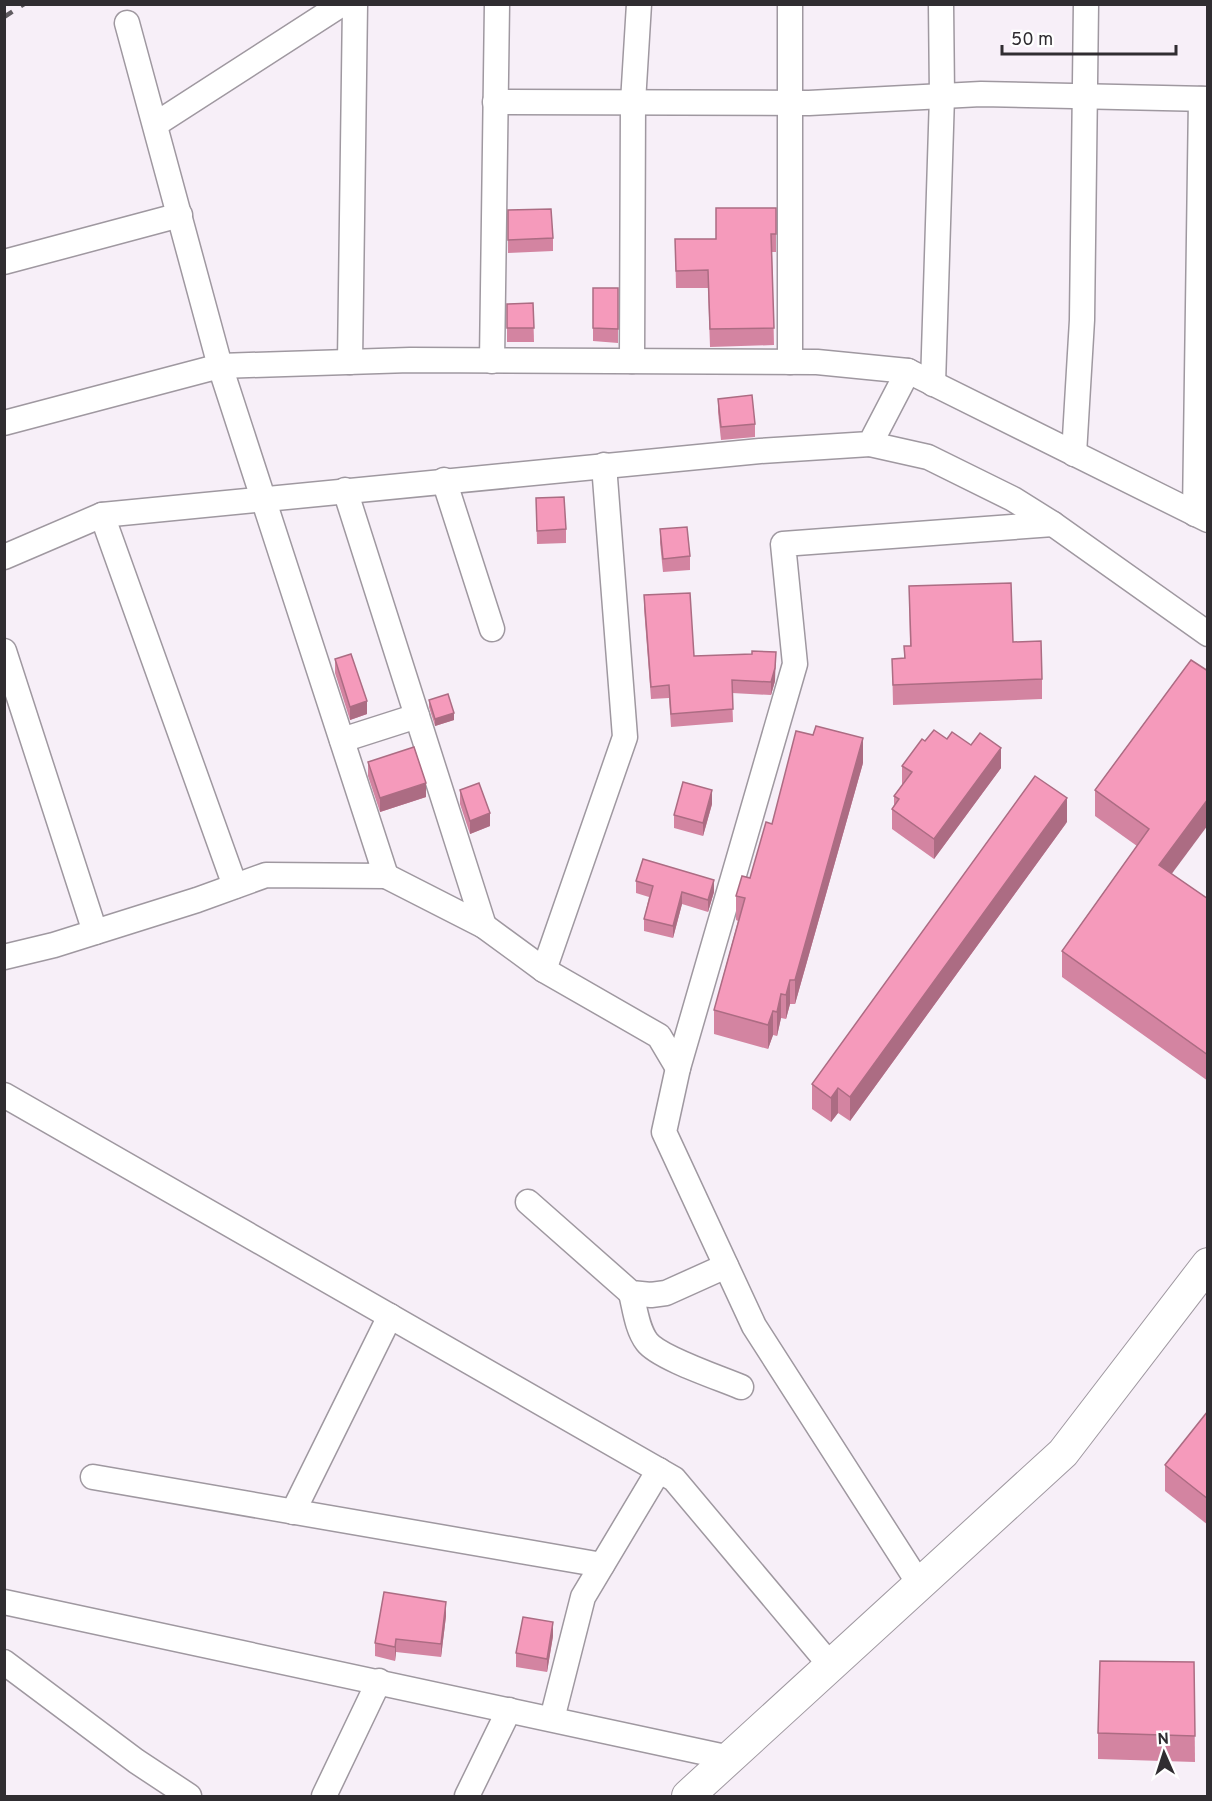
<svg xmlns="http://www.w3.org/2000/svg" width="1212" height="1801" viewBox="0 0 1212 1801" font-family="Overpass,sans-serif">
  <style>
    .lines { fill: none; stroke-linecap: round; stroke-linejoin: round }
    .minor-casing { stroke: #9f98a0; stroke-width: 27 }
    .major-casing { stroke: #9f98a0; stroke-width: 34 }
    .minor { stroke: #fff; stroke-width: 24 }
    .major { stroke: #fff; stroke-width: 32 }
    .rail { stroke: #605c61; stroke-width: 4.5; stroke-dasharray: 10 10; stroke-linecap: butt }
    .wall { fill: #d384a1 }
    .shaded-wall { fill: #ac6c83 }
    .building { fill: #f59abb; stroke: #ac6c83; stroke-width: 1.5 }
  </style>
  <rect width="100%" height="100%" fill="#f7eff8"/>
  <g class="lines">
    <defs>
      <g id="minor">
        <path d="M 790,4 L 790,362"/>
        <path d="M 127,23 L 220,366 L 410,360 L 817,362 L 908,371 L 1208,520"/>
        <path d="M 495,102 L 809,103 L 981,94 L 1208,99"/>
        <path d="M 156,124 L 342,4"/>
        <path d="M 4,262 L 180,215"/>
        <path d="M 492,361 L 497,4"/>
        <path d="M 632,361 L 633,102 L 639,4"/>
        <path d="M 350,362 L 355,4"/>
        <path d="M 933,384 L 942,96 L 941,4"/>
        <path d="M 4,423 L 220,366 L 386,876 L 266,875 L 197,900 L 54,945 L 4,957"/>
        <path d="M 870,444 L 928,457 L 1013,499 L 1053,524 L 1208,634"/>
        <path d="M 1074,454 L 1082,320 L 1086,4"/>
        <path d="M 444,480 L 492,629"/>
        <path d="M 345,490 L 484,926"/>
        <path d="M 1195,514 L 1201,99"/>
        <path d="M 102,515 L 235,886"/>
        <path d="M 4,557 L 102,515 L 760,451 L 870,444 L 908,371"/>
        <path d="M 4,651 L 95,932"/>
        <path d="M 342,740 L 417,716"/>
        <path d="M 386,876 L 484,926 L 544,970 L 625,737 L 604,465"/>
        <path d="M 544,970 L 659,1036 L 678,1068 L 795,664 L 783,544 L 1053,524"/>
        <path d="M 678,1068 L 664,1132 L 754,1326 L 920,1585"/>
        <path d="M 4,1095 L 674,1479 L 831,1666"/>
        <path d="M 528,1202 L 631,1293 L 651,1295 L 666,1293 L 726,1266"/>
        <path d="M 631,1293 C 635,1309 637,1329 647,1342 C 659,1358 720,1378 741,1387"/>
        <path d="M 93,1477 L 602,1565"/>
        <path d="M 293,1512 L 390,1316"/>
        <path d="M 4,1602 L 730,1758"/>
        <path d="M 4,1662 L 136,1761 L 189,1796"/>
        <path d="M 552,1719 L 583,1597 L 659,1470"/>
        <path d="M 324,1796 L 379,1681"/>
        <path d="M 467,1796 L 509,1710"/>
      </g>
      <path id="major" d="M 688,1796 L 1063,1453 L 1208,1264"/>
    </defs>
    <use href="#minor" class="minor-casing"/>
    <use href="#major" class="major-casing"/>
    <use href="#minor" class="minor"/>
    <use href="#major" class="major"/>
    <path class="rail" d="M 4,17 L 24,4"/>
  </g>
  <g class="wall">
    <path d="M 776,208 L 776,252 L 772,252 L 774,345 L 710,347 L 708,288 L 676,288 L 675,239 L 716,239 Z"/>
    <path d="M 508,210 L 553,238 L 553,251 L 508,253 Z"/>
    <path d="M 593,288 L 618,288 L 618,343 L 593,341 Z"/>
    <path d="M 533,303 L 534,342 L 507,342 L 507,304 Z"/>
    <path d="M 718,399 L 755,424 L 755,437 L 721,440 L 718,412 Z"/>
    <path d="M 536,498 L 566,529 L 566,543 L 537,544 Z"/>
    <path d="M 660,529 L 690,556 L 690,570 L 663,572 L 660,543 Z"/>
    <path d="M 909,586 L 1013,642 L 1042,679 L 1042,699 L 893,705 L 892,659 L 904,659 L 904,646 L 910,646 Z"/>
    <path d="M 644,595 L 694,656 L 775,681 L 771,695 L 732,693 L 733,722 L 671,727 L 669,698 L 651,699 L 644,608 Z"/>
    <path d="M 335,659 L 367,714 L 350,720 L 335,673 Z"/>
    <path d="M 1191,660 L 1171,874 L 1208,899 L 1208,1081 L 1062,977 L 1062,951 L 1137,846 L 1095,816 L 1095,790 Z"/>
    <path d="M 429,700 L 454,720 L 435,726 L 429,707 Z"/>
    <path d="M 947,739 L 971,745 L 1001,768 L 934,859 L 892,829 L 892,809 L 894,805 L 894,796 L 902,785 L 902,766 L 925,741 Z"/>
    <path d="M 368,762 L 426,797 L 380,812 L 368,776 Z"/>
    <path d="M 863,763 L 795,1004 L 790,1004 L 786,1019 L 781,1018 L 777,1036 L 773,1035 L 768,1049 L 714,1034 L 714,1010 L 738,921 L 736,920 L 736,896 L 750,878 L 772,824 Z"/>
    <path d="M 460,790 L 490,826 L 470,834 L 460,804 Z"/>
    <path d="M 712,804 L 703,836 L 674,828 L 674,815 Z"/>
    <path d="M 1067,822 L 850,1121 L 838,1113 L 831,1122 L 812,1109 L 812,1084 Z"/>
    <path d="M 636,881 L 714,892 L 708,912 L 682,904 L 673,938 L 644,931 L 644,919 L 649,897 L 636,893 Z"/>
    <path d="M 1208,1411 L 1208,1525 L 1165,1491 L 1165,1465 Z"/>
    <path d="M 446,1616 L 441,1657 L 396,1652 L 395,1661 L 375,1656 L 375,1643 Z"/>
    <path d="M 553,1636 L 547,1672 L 516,1667 L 516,1653 Z"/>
    <path d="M 1194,1662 L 1195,1762 L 1098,1759 L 1098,1733 Z"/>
  </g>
  <g class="shaded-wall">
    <path d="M 776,652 L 775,681 L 771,695 L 771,682 Z"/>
    <path d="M 367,701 L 367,714 L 350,720 L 350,707 Z"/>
    <path d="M 454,713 L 454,720 L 435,726 L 435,719 Z"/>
    <path d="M 863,738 L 863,763 L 795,1004 L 795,980 Z"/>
    <path d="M 1001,748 L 1001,768 L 934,859 L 934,839 Z"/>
    <path d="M 426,783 L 426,797 L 380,812 L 380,798 Z"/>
    <path d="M 712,790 L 712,804 L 703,836 L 703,823 Z"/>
    <path d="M 1067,798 L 1067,822 L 850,1121 L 850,1097 Z"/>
    <path d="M 1208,799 L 1208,825 L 1159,891 L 1159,865 Z"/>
    <path d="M 490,813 L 490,826 L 470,834 L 470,821 Z"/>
    <path d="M 714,880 L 714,892 L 708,912 L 708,900 Z"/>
    <path d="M 682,892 L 682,904 L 673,938 L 673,926 Z"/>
    <path d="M 790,980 L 790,1004 L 786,1019 L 786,995 Z"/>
    <path d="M 781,994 L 781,1018 L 777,1036 L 777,1012 Z"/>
    <path d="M 773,1011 L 773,1035 L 768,1049 L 768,1025 Z"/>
    <path d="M 838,1088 L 838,1113 L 831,1122 L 831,1098 Z"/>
    <path d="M 446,1602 L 446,1616 L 441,1657 L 441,1644 Z"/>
    <path d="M 553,1622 L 553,1636 L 547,1672 L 547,1659 Z"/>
    <path d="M 396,1639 L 396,1652 L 395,1661 L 395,1647 Z"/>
  </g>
  <g class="building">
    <path d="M 716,208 L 776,208 L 776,234 L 771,234 L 774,328 L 710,329 L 708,270 L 676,271 L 675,239 L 716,239 Z"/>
    <path d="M 551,209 L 553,238 L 508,240 L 508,210 Z"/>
    <path d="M 593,288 L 618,288 L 618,329 L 593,328 Z"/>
    <path d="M 533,303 L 534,328 L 507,328 L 507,304 Z"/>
    <path d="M 752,395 L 755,424 L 721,427 L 718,399 Z"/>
    <path d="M 564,497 L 566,529 L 537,531 L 536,498 Z"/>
    <path d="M 687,527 L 690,556 L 663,559 L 660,529 Z"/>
    <path d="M 1011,583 L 1013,642 L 1041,641 L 1042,679 L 893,685 L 892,659 L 905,658 L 904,646 L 911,646 L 909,586 Z"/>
    <path d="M 690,593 L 694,656 L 752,654 L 752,651 L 776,652 L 775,668 L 771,682 L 732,680 L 733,709 L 671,714 L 669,685 L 651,687 L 644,595 Z"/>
    <path d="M 351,654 L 367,701 L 350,707 L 335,659 Z"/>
    <path d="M 1191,660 L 1208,671 L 1208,799 L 1159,865 L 1208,899 L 1208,1055 L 1062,951 L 1149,829 L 1095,790 Z"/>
    <path d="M 448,694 L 454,713 L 435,719 L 429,700 Z"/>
    <path d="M 816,726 L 863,738 L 795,980 L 790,980 L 786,995 L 781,994 L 777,1012 L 773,1011 L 768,1025 L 714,1010 L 745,898 L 736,896 L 742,876 L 750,878 L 766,822 L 772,824 L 796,731 L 813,735 Z"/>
    <path d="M 934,730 L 947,739 L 952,732 L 971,745 L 980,733 L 1001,748 L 934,839 L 892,809 L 899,799 L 894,796 L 912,772 L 902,766 L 922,739 L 925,741 Z"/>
    <path d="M 414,747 L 426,783 L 380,798 L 368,762 Z"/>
    <path d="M 1035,776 L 1067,798 L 850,1097 L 838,1088 L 831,1098 L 812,1084 Z"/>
    <path d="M 683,782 L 712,790 L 703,823 L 674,815 Z"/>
    <path d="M 479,783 L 490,813 L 470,821 L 460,790 Z"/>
    <path d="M 643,859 L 714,880 L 708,900 L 682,892 L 673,926 L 644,919 L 653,886 L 636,881 Z"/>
    <path d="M 1208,1411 L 1208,1499 L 1165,1465 Z"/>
    <path d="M 384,1592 L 446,1602 L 441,1644 L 396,1639 L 395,1647 L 375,1643 Z"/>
    <path d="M 523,1617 L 553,1622 L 547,1659 L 516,1653 Z"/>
    <path d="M 1100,1661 L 1194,1662 L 1195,1736 L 1098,1733 Z"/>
  </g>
  <rect width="1212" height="1801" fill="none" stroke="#302d31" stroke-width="12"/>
  <g transform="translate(1164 1753) rotate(357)" stroke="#ffffff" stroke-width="4.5" paint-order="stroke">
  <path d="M0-4.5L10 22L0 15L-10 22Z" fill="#302d31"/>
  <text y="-9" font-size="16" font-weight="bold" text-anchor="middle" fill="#302d31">N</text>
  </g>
  <path d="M1002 45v9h174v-9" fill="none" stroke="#302d31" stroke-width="3"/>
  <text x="1011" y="45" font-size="18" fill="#302d31" stroke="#ffffff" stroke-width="4.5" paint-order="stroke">50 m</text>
</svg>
